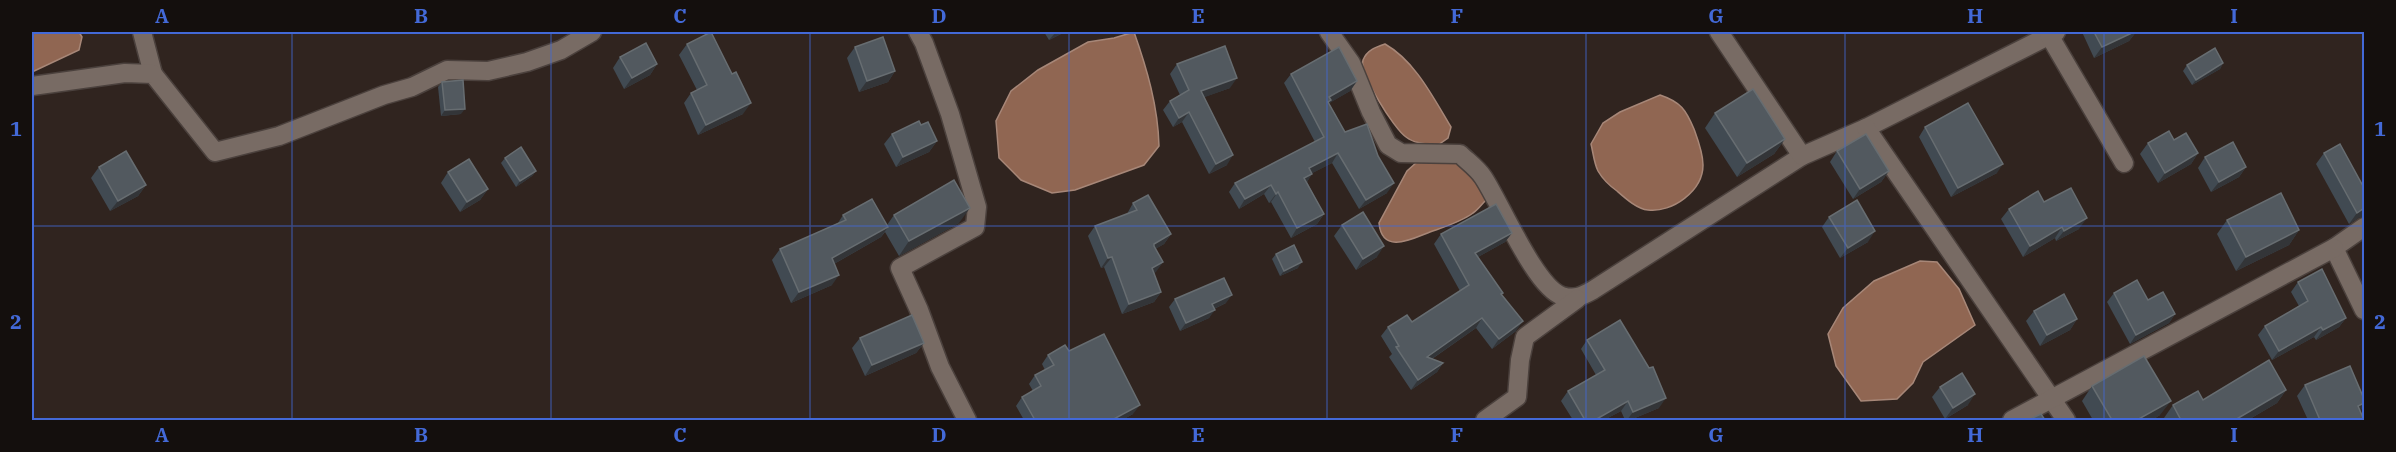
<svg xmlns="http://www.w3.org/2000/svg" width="2396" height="452" viewBox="0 0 2396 452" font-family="'IBM Plex Serif',serif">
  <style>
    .water { fill: #906652; stroke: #a78778; stroke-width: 1.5 }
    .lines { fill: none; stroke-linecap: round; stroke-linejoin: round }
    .street-casing { stroke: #4b413d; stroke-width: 21 }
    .street { stroke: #786b64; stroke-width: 18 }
    .wall { fill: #414a52 }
    .shaded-wall { fill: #333538 }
    .building { fill: #52595f; stroke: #676d71; stroke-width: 1.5 }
    .grid { fill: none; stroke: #4369d7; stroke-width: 1.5; stroke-opacity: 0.55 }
    .neatline { fill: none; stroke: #4369d7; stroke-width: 2 }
    .grid-label { font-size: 20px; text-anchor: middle; font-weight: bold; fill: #4369d7 }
  </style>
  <rect width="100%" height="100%" fill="#30241f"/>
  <g class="water">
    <path d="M 32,32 L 79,32 L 82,37 L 79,50 L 32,72 Z"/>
    <path d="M 1134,32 C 1147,69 1158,106 1159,146 L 1144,165 L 1075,190 L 1052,193 L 1021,180 L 999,158 L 996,121 L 1011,91 L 1038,70 L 1088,42 L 1114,38 Z"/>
    <path d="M 1385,44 C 1415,61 1433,97 1451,127 L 1448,138 L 1438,145 C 1427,144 1415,144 1406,137 C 1394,129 1359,73 1363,60 C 1367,50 1376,47 1385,44 Z"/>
    <path d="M 1660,95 C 1681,102 1686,110 1694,129 C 1698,140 1703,153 1703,165 C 1703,191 1672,213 1648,210 C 1637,209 1625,198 1617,191 C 1610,186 1602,178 1598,171 C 1594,163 1593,152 1591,144 L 1603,123 L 1620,112 Z"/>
    <path d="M 1417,162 L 1460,163 L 1481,188 L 1486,200 C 1482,204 1478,210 1473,213 C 1461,222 1444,227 1430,232 C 1412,239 1382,255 1379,223 L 1407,171 Z"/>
    <path d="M 1920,261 L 1937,262 L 1959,289 L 1975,325 L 1923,362 L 1913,383 L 1897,399 L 1861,401 L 1836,366 L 1828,334 L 1843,308 L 1874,281 Z"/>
  </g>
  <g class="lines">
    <defs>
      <g id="street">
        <path d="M 142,32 L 153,74"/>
        <path d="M 918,32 L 924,43 L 950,114 L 977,207 L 975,227 L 900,268 L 919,310 L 940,367 L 967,420"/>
        <path d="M 1329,32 L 1351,63 L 1371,112 L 1388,145 L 1401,153 L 1460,154 C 1467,161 1477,168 1483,177 C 1500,202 1535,287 1562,296 C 1575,300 1582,296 1593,290 L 1802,156"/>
        <path d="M 1719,32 L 1802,156 L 1866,128 L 2056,32"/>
        <path d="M 2049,35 L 2124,163"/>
        <path d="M 32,86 L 125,73 L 153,74 L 215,152 L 279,136 L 384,95 L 412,87 L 447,70 L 488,71 L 527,62 L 561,50 L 592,32"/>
        <path d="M 1866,128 L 2066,420"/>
        <path d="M 2364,227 L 2334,248 L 2364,310"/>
        <path d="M 1485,420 L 1517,397 L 1520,360 L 1525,337 L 1577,299"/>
        <path d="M 2012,420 L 2334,248"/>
      </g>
    </defs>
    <use href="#street" class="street-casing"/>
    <use href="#street" class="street"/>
  </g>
  <g class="wall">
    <path d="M 1044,32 L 1065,32 L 1049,40 Z"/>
    <path d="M 2082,32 L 2136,32 L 2129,41 L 2094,58 Z"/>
    <path d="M 687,44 L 743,114 L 698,135 L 684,103 L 691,93 L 697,90 L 679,55 Z"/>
    <path d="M 855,47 L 895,71 L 888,82 L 859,92 L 847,58 Z"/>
    <path d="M 620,57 L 657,64 L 650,75 L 624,89 L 613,68 Z"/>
    <path d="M 2223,63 L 2220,69 L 2192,85 L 2183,71 L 2187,65 Z"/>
    <path d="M 1177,64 L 1230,88 L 1204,97 L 1227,165 L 1209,174 L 1182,122 L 1173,127 L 1163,110 L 1170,101 L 1180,95 L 1170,74 Z"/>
    <path d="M 1291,74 L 1357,81 L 1350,91 L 1329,103 L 1345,132 L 1387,193 L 1359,209 L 1332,163 L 1312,173 L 1307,182 L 1324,214 L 1317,224 L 1291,238 L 1271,202 L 1269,203 L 1264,194 L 1239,209 L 1229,192 L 1235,183 L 1315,142 L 1284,83 Z"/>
    <path d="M 442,82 L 461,114 L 441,116 L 438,87 Z"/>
    <path d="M 1715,113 L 1785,139 L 1774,154 L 1737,177 L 1705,128 Z"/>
    <path d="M 921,125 L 937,141 L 929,152 L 896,167 L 884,144 L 892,134 Z"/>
    <path d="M 1925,127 L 1997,173 L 1951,197 L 1919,137 Z"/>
    <path d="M 2174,140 L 2198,153 L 2191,164 L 2158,183 L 2140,154 L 2148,143 Z"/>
    <path d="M 1837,151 L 1889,171 L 1881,182 L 1853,199 L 1830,162 Z"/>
    <path d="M 2324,153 L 2364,188 L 2358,218 L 2349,224 L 2316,164 Z"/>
    <path d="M 2205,157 L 2246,167 L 2239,177 L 2211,192 L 2198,168 Z"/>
    <path d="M 505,158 L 536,171 L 532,176 L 516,187 L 501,163 Z"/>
    <path d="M 99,167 L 146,185 L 138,196 L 110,211 L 91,178 Z"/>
    <path d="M 448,172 L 488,189 L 480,200 L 460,212 L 441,183 Z"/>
    <path d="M 2044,202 L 2079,229 L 2056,241 L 2055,238 L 2023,257 L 2001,219 L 2009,209 Z"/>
    <path d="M 1133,203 L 1171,234 L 1164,244 L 1155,249 L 1163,262 L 1154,273 L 1161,292 L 1154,302 L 1122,314 L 1104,267 L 1101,268 L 1088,236 L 1095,226 L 1127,214 Z"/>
    <path d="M 843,215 L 887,225 L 894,215 L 959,223 L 899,256 L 885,232 L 881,237 L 834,264 L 832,285 L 791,303 L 772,260 L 780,249 L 838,223 Z"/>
    <path d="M 1829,217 L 1868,242 L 1840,258 L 1822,227 Z"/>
    <path d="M 2227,220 L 2299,230 L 2289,245 L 2236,271 L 2217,234 Z"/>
    <path d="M 1342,225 L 1377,257 L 1356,270 L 1334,236 Z"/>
    <path d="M 1512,233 L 1505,242 L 1478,257 L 1503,293 L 1502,295 L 1516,331 L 1492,349 L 1476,328 L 1432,359 L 1443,363 L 1437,372 L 1411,390 L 1389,357 L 1392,354 L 1381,336 L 1388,327 L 1412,322 L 1460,291 L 1434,244 L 1441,234 Z"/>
    <path d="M 1276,254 L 1298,268 L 1280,276 L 1272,259 Z"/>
    <path d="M 2298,282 L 2346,318 L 2339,327 L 2316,340 L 2314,337 L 2272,360 L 2258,335 L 2265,326 L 2299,306 L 2291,292 Z"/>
    <path d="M 2114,293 L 2148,300 L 2175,314 L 2169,323 L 2130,344 L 2107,302 Z"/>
    <path d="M 1175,299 L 1226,303 L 1214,309 L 1209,318 L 1180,331 L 1169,307 Z"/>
    <path d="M 2034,311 L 2077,319 L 2070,330 L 2040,346 L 2026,321 Z"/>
    <path d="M 860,338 L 924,343 L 916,353 L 865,376 L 852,348 Z"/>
    <path d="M 1587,340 L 1659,408 L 1630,420 L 1625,420 L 1621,411 L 1604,420 L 1573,420 L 1561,401 L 1568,391 L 1596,375 L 1581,349 Z"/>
    <path d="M 1069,351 L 1133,414 L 1122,420 L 1024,420 L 1016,406 L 1022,397 L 1033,391 L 1029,384 L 1035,375 L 1045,370 L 1042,364 L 1048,355 Z"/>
    <path d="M 2305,385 L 2364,405 L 2360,411 L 2364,420 L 2308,420 L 2297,396 Z"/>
    <path d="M 2092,386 L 2160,415 L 2152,420 L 2093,420 L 2082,401 Z"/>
    <path d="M 1940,387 L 1968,405 L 1945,419 L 1932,397 Z"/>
    <path d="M 2286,390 L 2277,403 L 2248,420 L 2165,420 L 2164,418 L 2173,405 L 2203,400 Z"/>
  </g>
  <g class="shaded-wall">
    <path d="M 1056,32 L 1065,32 L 1049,40 Z"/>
    <path d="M 2134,32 L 2136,32 L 2129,41 L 2094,58 L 2102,47 Z"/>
    <path d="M 2223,63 L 2220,69 L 2192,85 L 2196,80 Z"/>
    <path d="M 657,64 L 650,75 L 624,89 L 632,78 Z"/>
    <path d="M 895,71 L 888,82 L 859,92 L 867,81 Z"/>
    <path d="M 1237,78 L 1230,88 L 1194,101 L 1201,91 Z"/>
    <path d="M 1357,81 L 1350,91 L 1328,104 L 1329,97 Z"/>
    <path d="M 751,103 L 743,114 L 698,135 L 706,125 Z"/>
    <path d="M 465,109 L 461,114 L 441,116 L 445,110 Z"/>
    <path d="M 1189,112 L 1182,122 L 1173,127 L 1179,118 Z"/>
    <path d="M 1785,139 L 1774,154 L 1737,177 L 1747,163 Z"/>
    <path d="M 937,141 L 929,152 L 896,167 L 903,157 Z"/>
    <path d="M 1338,153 L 1332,163 L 1303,178 L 1309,168 Z"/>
    <path d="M 2198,153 L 2191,164 L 2158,183 L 2165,173 Z"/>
    <path d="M 1233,155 L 1227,165 L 1209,174 L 1216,164 Z"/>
    <path d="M 2003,164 L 1997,173 L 1951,197 L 1958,188 Z"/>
    <path d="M 2246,167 L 2239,177 L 2211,192 L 2219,182 Z"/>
    <path d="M 536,171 L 532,176 L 516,187 L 520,181 Z"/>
    <path d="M 1889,171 L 1881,182 L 1853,199 L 1860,189 Z"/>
    <path d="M 1312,174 L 1306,184 L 1304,178 Z"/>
    <path d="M 1394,183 L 1387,193 L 1359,209 L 1366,200 Z"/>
    <path d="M 146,185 L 138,196 L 110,211 L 118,201 Z"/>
    <path d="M 1271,185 L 1264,194 L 1239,209 L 1245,199 Z"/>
    <path d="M 488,189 L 480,200 L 460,212 L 467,202 Z"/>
    <path d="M 1278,192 L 1271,202 L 1269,203 L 1276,194 Z"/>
    <path d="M 970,208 L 959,223 L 899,256 L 909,241 Z"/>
    <path d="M 2364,208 L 2364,217 L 2358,218 L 2349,224 L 2357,213 Z"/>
    <path d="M 1324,214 L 1317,224 L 1291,238 L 1297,228 Z"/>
    <path d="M 2087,218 L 2079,229 L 2056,241 L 2064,231 Z"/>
    <path d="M 888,227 L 881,237 L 825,269 L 832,258 Z"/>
    <path d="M 2062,227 L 2055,238 L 2023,257 L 2030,246 Z"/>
    <path d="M 2299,230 L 2289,245 L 2236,271 L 2246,257 Z"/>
    <path d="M 1875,231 L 1868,242 L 1840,258 L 1848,248 Z"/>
    <path d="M 1512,233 L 1505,242 L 1469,262 L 1475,253 Z"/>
    <path d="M 1171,234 L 1164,244 L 1147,254 L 1154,244 Z"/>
    <path d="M 1384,246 L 1377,257 L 1356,270 L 1363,259 Z"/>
    <path d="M 1112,257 L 1104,267 L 1101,268 L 1108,258 Z"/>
    <path d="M 1163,262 L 1156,272 L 1145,278 L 1152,268 Z"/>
    <path d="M 1302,262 L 1298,268 L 1280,276 L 1284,271 Z"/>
    <path d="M 839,275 L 832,285 L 791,303 L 799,292 Z"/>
    <path d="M 1161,292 L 1154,302 L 1122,314 L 1129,304 Z"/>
    <path d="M 1232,295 L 1226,303 L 1207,312 L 1212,304 Z"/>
    <path d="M 1215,310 L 1209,318 L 1180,331 L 1186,323 Z"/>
    <path d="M 2175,314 L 2169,323 L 2130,344 L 2136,335 Z"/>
    <path d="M 1482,318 L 1476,328 L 1420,367 L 1427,357 Z"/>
    <path d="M 2346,318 L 2339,327 L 2316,340 L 2323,330 Z"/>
    <path d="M 2077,319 L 2070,330 L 2040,346 L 2047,335 Z"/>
    <path d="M 1523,321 L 1516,331 L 1492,349 L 1499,339 Z"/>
    <path d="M 2321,327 L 2314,337 L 2272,360 L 2279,351 Z"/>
    <path d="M 924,343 L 916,353 L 865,376 L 872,365 Z"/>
    <path d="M 1443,363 L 1437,372 L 1411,390 L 1418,380 Z"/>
    <path d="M 2286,390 L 2277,403 L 2248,420 L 2235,420 Z"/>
    <path d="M 1975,394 L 1968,405 L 1945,419 L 1953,408 Z"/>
    <path d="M 1666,398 L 1659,408 L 1630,420 L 1627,420 L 1633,412 Z"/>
    <path d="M 1628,401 L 1621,411 L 1604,420 L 1595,420 Z"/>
    <path d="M 2171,401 L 2160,415 L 2152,420 L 2137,420 Z"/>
    <path d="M 2364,403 L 2364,405 L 2359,413 L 2358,406 Z"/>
    <path d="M 1140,405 L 1133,414 L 1122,420 L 1112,420 Z"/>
  </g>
  <g class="building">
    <path d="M 711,32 L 732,74 L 736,72 L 751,103 L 706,125 L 691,93 L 707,85 L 687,44 Z"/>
    <path d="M 2094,32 L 2134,32 L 2102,47 Z"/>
    <path d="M 883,37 L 895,71 L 867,81 L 855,47 Z"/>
    <path d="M 646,43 L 657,64 L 632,78 L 620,57 Z"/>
    <path d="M 1225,46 L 1237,78 L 1201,91 L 1233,155 L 1216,164 L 1189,112 L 1179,118 L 1170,101 L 1189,90 L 1177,64 Z"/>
    <path d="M 1339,47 L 1357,81 L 1329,97 L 1331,100 L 1328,102 L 1345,132 L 1367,124 L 1378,156 L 1394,183 L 1366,200 L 1338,153 L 1309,168 L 1312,174 L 1304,178 L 1324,214 L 1297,228 L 1278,192 L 1276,194 L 1271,185 L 1245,199 L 1235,183 L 1324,137 L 1291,74 Z"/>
    <path d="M 2215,48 L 2223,63 L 2196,80 L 2187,65 Z"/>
    <path d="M 463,80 L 465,109 L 445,110 L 442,82 Z"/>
    <path d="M 1753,89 L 1785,139 L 1747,163 L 1715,113 Z"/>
    <path d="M 1968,103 L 2003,164 L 1958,188 L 1925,127 Z"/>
    <path d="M 919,121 L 921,125 L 928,122 L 937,141 L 903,157 L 892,134 Z"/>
    <path d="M 2169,131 L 2174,140 L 2186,133 L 2198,153 L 2165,173 L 2148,143 Z"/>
    <path d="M 1866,134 L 1889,171 L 1860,189 L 1837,151 Z"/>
    <path d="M 2233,142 L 2246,167 L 2219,182 L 2205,157 Z"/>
    <path d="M 2340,144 L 2364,188 L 2364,208 L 2357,213 L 2324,153 Z"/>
    <path d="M 521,147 L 536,171 L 520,181 L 505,158 Z"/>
    <path d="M 126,151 L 146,185 L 118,201 L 99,167 Z"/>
    <path d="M 469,159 L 488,189 L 467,202 L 448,172 Z"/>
    <path d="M 954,180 L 970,208 L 909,241 L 894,215 Z"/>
    <path d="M 2071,188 L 2087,218 L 2064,231 L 2062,227 L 2030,246 L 2009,209 L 2038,191 L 2044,202 Z"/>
    <path d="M 2281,193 L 2299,230 L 2246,257 L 2227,220 Z"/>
    <path d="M 1148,195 L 1171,234 L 1154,244 L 1154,246 L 1163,262 L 1152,268 L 1161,292 L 1129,304 L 1112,257 L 1108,258 L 1095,226 L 1137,210 L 1133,203 Z"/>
    <path d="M 872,199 L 888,227 L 832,258 L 839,275 L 799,292 L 780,249 L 846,220 L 843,215 Z"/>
    <path d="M 1857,200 L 1875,231 L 1848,248 L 1829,217 Z"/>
    <path d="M 1496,204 L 1512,233 L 1475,253 L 1503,293 L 1501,294 L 1523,321 L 1499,339 L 1482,318 L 1427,357 L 1443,363 L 1418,380 L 1396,347 L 1399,346 L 1388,327 L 1407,315 L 1412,322 L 1469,285 L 1441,234 Z"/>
    <path d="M 1363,212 L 1384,246 L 1363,259 L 1342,225 Z"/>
    <path d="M 1294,245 L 1302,262 L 1284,271 L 1276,254 Z"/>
    <path d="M 2322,269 L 2346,318 L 2323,330 L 2321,327 L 2279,351 L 2265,326 L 2308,301 L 2298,282 Z"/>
    <path d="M 1224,278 L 1232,295 L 1212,304 L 1215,310 L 1186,323 L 1175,299 Z"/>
    <path d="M 2137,280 L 2148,300 L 2163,292 L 2175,314 L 2136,335 L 2114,293 Z"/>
    <path d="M 2064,294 L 2077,319 L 2047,335 L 2034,311 Z"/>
    <path d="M 912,315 L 924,343 L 872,365 L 860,338 Z"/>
    <path d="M 1620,320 L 1649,368 L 1653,367 L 1666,398 L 1633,412 L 1628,401 L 1595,420 L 1585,420 L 1568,391 L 1605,370 L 1587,340 Z"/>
    <path d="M 1104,334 L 1140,405 L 1112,420 L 1035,420 L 1022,397 L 1041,386 L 1035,375 L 1054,365 L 1048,355 L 1065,345 L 1069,351 Z"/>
    <path d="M 2144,356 L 2171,401 L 2137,420 L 2112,420 L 2092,386 Z"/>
    <path d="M 2269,360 L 2286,390 L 2235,420 L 2181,420 L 2173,405 L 2198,391 L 2203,400 Z"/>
    <path d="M 2350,366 L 2364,399 L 2364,403 L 2358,406 L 2364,420 L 2320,420 L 2305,385 Z"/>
    <path d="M 1962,373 L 1975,394 L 1953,408 L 1940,387 Z"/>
    <path d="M 2041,414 L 2045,420 L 2028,420 Z"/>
  </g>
  <path class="grid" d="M 292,32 L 292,420M 551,32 L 551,420M 810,32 L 810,420M 1069,32 L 1069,420M 1327,32 L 1327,420M 1586,32 L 1586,420M 1845,32 L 1845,420M 2104,32 L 2104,420M 32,226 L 2364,226"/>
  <rect width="2396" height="452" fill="none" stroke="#140f0d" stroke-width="66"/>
  <rect x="33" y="33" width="2330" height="386" class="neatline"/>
  <g class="grid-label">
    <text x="162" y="23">A</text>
    <text x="421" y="23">B</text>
    <text x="680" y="23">C</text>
    <text x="939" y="23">D</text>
    <text x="1198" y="23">E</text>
    <text x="1457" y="23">F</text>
    <text x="1716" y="23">G</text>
    <text x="1975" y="23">H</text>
    <text x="2234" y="23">I</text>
    <text x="16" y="136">1</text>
    <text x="2380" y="136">1</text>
    <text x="16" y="329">2</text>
    <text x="2380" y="329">2</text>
    <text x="162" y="442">A</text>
    <text x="421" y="442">B</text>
    <text x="680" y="442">C</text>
    <text x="939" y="442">D</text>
    <text x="1198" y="442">E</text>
    <text x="1457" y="442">F</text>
    <text x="1716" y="442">G</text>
    <text x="1975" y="442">H</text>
    <text x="2234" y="442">I</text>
  </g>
</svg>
